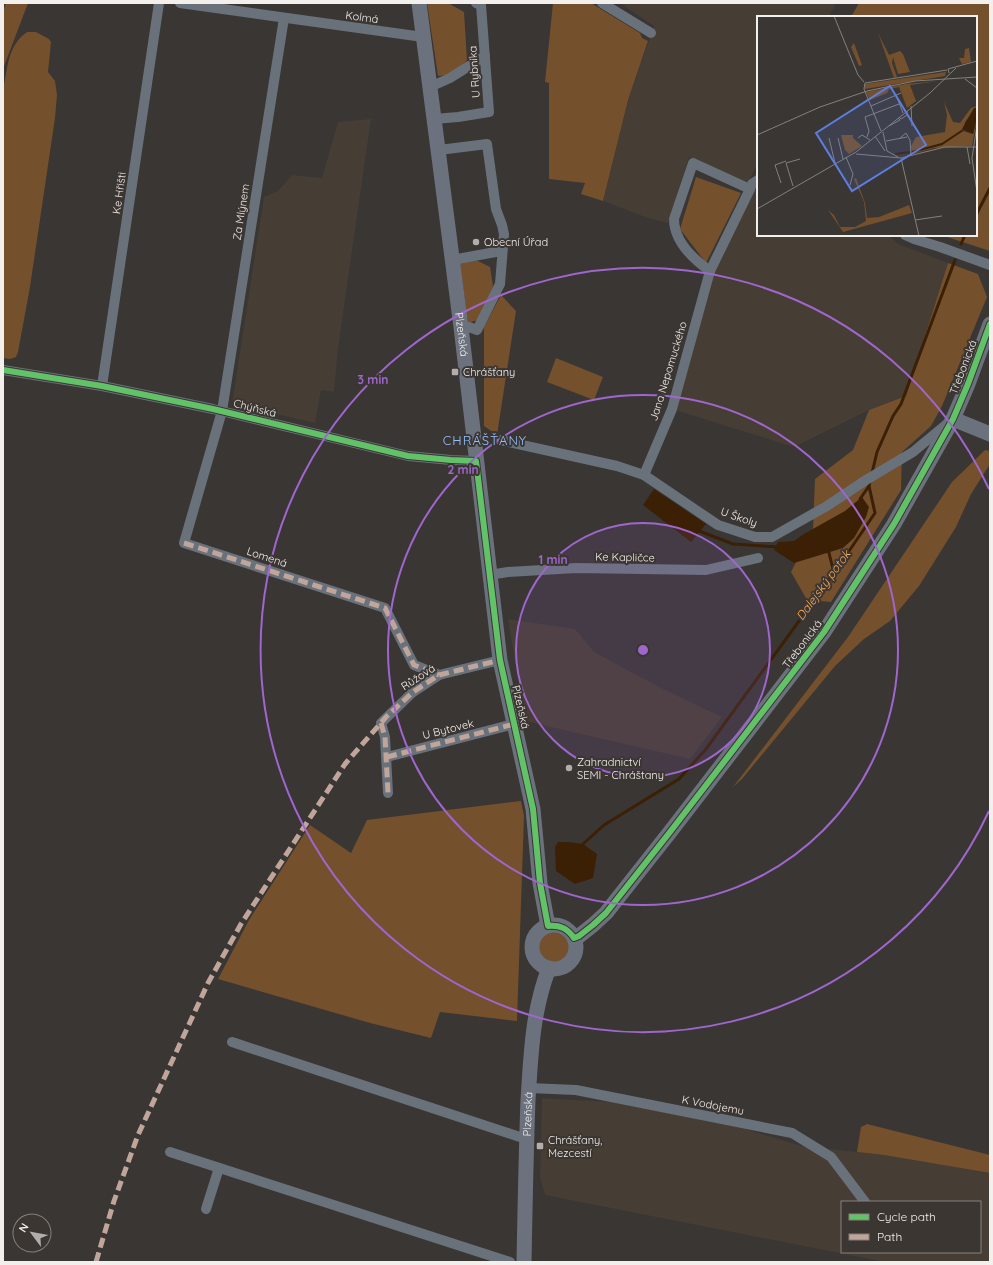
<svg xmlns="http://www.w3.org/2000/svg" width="993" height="1265" viewBox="0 0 993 1265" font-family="Quicksand,sans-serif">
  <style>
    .built { fill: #463d35; fill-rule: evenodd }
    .green { fill: #74502d }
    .water { fill: #3b2005 }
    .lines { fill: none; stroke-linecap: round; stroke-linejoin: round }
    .stream { stroke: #3b2005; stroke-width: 3 }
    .street { stroke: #69717b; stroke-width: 10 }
    .secondary { stroke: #6b727d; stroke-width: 15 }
    .quiet { stroke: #c0a59a; stroke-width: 5; stroke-dasharray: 10 5; stroke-linecap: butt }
    .cycleway-casing { stroke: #3b3632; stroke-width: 8 }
    .cycleway { stroke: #61c268; stroke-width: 6 }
    .ring { fill: none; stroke: #9f66cd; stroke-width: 2 }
    .poi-dot { fill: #b2aeac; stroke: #3b3632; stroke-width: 1.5 }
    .labels { text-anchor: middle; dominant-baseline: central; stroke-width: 4; stroke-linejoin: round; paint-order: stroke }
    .street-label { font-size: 11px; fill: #f3efed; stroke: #3b3632 }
    .poi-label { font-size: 11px; fill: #f3efed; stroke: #3b3632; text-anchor: start }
    .water-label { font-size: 12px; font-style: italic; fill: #fdab5b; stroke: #3b3632 }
    .quarter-label { font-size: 13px; letter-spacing: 1px; fill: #94c1fe; stroke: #3b3632 }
    .inset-river { fill: none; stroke: #3b2005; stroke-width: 2 }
    .inset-road { fill: none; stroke: #83807e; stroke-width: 1 }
    .view { fill: #5d7ede; fill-opacity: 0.15; stroke: #5d7ede; stroke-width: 2 }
    .inset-edge { fill: none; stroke: #f3efed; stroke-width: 2 }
    .centre { fill: #9f66cd; stroke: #3b3632; stroke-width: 2 }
    .ring-label { font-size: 12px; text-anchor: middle; font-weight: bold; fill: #9f66cd; stroke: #3b3632; stroke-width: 4; stroke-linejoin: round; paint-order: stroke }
  </style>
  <rect width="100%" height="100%" fill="#393634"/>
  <g class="built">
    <path d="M 620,3 L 836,3 L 829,17 L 758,17 L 758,163 L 748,182 L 689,157 L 668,223 L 648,218 L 603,201 L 628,100 L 654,26 Z"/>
    <path d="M 371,119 L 338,348 L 334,392 L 321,390 L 315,423 L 232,404 L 264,197 L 278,191 L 292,175 L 322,178 L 338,122 Z"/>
    <path d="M 758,188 L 758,235 L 888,235 L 898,244 L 948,263 L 906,396 L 869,410 L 794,447 L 672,409 L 710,271 L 755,190 Z"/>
    <path d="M 508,619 L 575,629 L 594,652 L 661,688 L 722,717 L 690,759 L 525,721 Z"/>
    <path d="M 542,1098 L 610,1102 L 732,1125 L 802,1146 L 884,1155 L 990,1173 L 990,1262 L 881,1262 L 880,1261 L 545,1195 L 540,1177 ZM 842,1202 L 980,1202 L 980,1252 L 842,1252 Z"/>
  </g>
  <g class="green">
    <path d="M 6,3 L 28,3 L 3,69 L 3,11 Z"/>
    <path d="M 427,3 L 448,3 L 464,12 L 467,60 C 459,71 453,75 438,76 Z"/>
    <path d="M 553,3 L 591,3 L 640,33 L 642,38 L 648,41 L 628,100 L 603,201 L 581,194 L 585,183 L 549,179 L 549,83 L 545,82 Z"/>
    <path d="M 859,3 L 990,3 L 990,251 L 947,237 L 944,235 L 976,235 L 976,17 L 851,17 Z"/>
    <path d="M 27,32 L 36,32 L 49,39 L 51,42 L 48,72 L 55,81 L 57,95 L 55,118 L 30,287 L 18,352 L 16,357 L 10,359 L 3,358 L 3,90 C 8,68 7,46 27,32 Z"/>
    <path d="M 696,177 L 741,193 L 706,263 L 680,229 Z"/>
    <path d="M 476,260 L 490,267 L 493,286 L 481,319 L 468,323 L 460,263 Z"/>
    <path d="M 948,263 L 978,274 L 987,297 L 942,406 L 931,426 L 902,452 L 901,490 L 831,602 L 807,600 L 791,572 L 813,529 L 815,479 L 853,450 L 869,410 L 906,396 Z"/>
    <path d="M 501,295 L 516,311 L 497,435 L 484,426 L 484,327 Z"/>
    <path d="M 556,358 L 603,377 L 594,400 L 547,382 Z"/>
    <path d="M 985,450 L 990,451 L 990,464 L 971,494 L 956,527 L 919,586 L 890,621 L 864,639 L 835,666 L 742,779 L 733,787 L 848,637 L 952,482 Z"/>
    <path d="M 521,801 L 524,816 L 517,1021 L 440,1012 L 431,1038 L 370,1023 L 218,979 L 249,920 L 310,825 L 351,853 L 367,820 Z"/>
    <circle cx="554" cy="947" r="15"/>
    <path d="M 867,1124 L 990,1155 L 990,1173 L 884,1155 L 857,1152 L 861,1127 Z"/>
  </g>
  <g class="water">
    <path d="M 654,489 L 706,524 L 691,542 L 643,505 Z"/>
    <path d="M 862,497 L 869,507 L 866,517 L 854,538 L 843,548 L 794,563 L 774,550 L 778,542 L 794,541 L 804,534 L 845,511 Z"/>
    <path d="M 558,842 L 568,842 L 583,844 L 597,854 L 593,878 L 575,884 L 556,871 L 555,847 Z"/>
  </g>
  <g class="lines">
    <g class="stream">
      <path d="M 976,215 L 990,188"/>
      <path d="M 961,244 L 965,235"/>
      <path d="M 872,473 L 877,452 L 893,416 L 901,404 L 955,260"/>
      <path d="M 860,499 L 869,486"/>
      <path d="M 699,531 L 733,544 L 779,547"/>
      <path d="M 828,549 L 834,573"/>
      <path d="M 583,844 L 604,825 L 679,779 L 706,749 L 834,573 L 875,513 L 869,486 L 870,481"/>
    </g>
    <g class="street">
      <path d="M 180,3 L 423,37"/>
      <path d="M 602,3 L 651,33"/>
      <path d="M 284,18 L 222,411 L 184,543 L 385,608 L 414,665 L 439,675"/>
      <path d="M 430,87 L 450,78 L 485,56"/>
      <path d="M 434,119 L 458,117 L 489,112 L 481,5 L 476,3"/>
      <path d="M 439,150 L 487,144 L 496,209 L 502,225 L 504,234 L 500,284 L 477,330 L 469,327 L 461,327"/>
      <path d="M 905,235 L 914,239 L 940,247 L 990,265"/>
      <path d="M 452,260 L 501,251"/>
      <path d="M 710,271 C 693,259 674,242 674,219 L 693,163 L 750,189"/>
      <path d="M 3,370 L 102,386 L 213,409 L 408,456 L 451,460 L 476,461"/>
      <path d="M 102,386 L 159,3"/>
      <path d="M 500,440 L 617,466 L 644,475 L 718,525 L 755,537 L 772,537 L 827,506 L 866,480 L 913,452 L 948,423"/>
      <path d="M 644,475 L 672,409 L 710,271 L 750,189 L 752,184 L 758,180"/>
      <path d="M 489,575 L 508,572 L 576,568 L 706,570 L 758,558"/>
      <path d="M 387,757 L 514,724"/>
      <path d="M 388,793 L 385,737 L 381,723 L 413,692 L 439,675 L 500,660"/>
      <path d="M 232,1042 L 526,1139"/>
      <path d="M 529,1088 L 576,1090 L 792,1133 L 831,1157 L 865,1202"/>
      <path d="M 170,1152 L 510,1262"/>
      <path d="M 206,1209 L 219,1168"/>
    </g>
    <g class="secondary">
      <path id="s1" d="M 419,3 L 461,327 L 500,660 L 533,809 L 540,883 L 548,926"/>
      <path d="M 953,419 L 990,434"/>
      <circle cx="554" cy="947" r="22"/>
      <path d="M 574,938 L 579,936 L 593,925 L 606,913 L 670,832 L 824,632 L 894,524 L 953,419 L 968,384 L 990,324"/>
      <path id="s2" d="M 524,1262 C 525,1208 526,1154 528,1100 C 531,1055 532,1012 549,968"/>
    </g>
    <g class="quiet">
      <path d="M 184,543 L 385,608 L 414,665 L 439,675"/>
      <path d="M 381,723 L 385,737 L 388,793"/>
      <path d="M 387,757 L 514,724"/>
      <path d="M 96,1262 L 114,1201 L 138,1135 L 208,983 L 241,924 L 345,764 L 386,717 L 413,692 L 439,675 L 500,660"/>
    </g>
    <defs>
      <path id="cycleway" d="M 3,370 L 102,386 L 213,409 L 408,456 L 451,460 L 476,461 L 500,660 L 533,809 L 540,883 L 548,926 C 560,925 567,928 574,938 L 579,936 L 593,925 L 606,913 L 670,832 L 824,632 L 894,524 L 953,419 L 968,384 L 990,324"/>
    </defs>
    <use href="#cycleway" class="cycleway-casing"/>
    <use href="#cycleway" class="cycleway"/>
  </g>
  <circle cx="643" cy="650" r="127" fill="#9f66cd" fill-opacity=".12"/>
  <g class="ring">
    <circle cx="643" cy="650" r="127"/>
    <circle cx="643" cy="650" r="255"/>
    <path d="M989 811A382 382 0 1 1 989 489"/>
  </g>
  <g class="poi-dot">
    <circle cx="476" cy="242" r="4"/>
    <rect x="451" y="368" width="8" height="8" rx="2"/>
    <circle cx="569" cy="768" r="4"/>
    <rect x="536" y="1142" width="8" height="8" rx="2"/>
  </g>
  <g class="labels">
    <g class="street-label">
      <text transform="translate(362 17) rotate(8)">Kolmá</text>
      <text transform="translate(474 72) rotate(-94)">U Rybníka</text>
      <text transform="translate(119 193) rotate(-82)">Ke Hřišti</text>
      <text transform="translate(241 212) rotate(-81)">Za Mlýnem</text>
      <text stroke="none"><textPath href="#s1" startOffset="334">Plzeňská</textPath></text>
      <text transform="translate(963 367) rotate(-69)">Třebonická</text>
      <text transform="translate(668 371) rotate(-73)">Jana Nepomuckého</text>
      <text transform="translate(255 408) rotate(14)">Chýňská</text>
      <text transform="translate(739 517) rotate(19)">U Školy</text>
      <text transform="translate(267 557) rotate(18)">Lomená</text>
      <text transform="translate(625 557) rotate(1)">Ke Kapličce</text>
      <text transform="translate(802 644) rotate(-53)">Třebonická</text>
      <text transform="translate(418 677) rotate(-33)">Růžová</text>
      <text transform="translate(521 707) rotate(77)">Plzeňská</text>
      <text transform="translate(448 729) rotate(-14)">U Bytovek</text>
      <text transform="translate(713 1105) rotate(11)">K Vodojemu</text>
      <text stroke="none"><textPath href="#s2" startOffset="148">Plzeňská</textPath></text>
    </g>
    <g class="poi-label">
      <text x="484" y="242">Obecní Úřad</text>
      <text x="463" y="372">Chrášťany</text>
      <text x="577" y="762">Zahradnictví<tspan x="577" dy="13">SEMI - Chráštany</tspan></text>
      <text x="548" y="1140">Chrášťany,<tspan x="548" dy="13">Mezcestí</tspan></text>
    </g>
    <g class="water-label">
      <text transform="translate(823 585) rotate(-54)">Dalejský potok</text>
    </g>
    <g class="quarter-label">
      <text x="485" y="440">CHRÁŠŤANY</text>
    </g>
  </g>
  <g transform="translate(757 16)">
    <rect width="220" height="220" fill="#393634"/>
    <path d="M 121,17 L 132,39 L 143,35 L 146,38 L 153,56 L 141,58 L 136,41 L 135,47 L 140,61 L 137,62 ZM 97,27 L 105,49 L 102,50 L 94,31 ZM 212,32 L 214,46 L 205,48 L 202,42 L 207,42 L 208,33 ZM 189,56 L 188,60 L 108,73 L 108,68 ZM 182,65 L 153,69 L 159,85 L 150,92 L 142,71 L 132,73 L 130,77 L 113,84 L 109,76 L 149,68 ZM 187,86 L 196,106 L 203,107 L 214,92 L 220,90 L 208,106 L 206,115 L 216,118 L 220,102 L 215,130 L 177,132 L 155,138 L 154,130 L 159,121 L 188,116 L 190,99 ZM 84,119 L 96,119 L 96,122 L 105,130 L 92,138 L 88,134 ZM 99,162 L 108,187 L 110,202 L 122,201 L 152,189 L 155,197 L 86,216 L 71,194 L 77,199 L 83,211 L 98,211 L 109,205 L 107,186 L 97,163 Z" fill="#74502d"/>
    <path d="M 217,92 L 220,92 L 220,102 L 216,118 L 205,113 Z" fill="#3b2005"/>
    <path class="inset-river" d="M 155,136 L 185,128 L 206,114M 138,138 L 153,136"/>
    <path class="inset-road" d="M 77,0 L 101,59 L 107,66M 192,57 L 191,53 L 220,45M 208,63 L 220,72M 108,67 L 190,54M 108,67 L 107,73 L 124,115M 139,79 L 146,97M 114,90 L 144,77M 154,90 L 155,110M 142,101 L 144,103 L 150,99 L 150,95M 220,109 L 215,142 L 220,176M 132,110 L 143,104 L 141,102M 126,116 L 130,135 L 141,141M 0,119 L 63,91 L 110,75 L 158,65 L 220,61M 118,120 L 128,135M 110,121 L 112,115 L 108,101 L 142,88M 72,122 L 78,147M 81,122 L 86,143M 101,122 L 105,119 L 113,124M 143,122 L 149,117 L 153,124 L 154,139M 129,125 L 150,121M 210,131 L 213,148M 99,138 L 144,142 L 188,131 L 220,131M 89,141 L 96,158 L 93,169M 144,142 L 162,220M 24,167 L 18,149 L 29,145M 36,170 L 29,147 L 43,143M 0,193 L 99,136 L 173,77 L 199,52M 158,204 L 185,200"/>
    <path class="view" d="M 133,70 L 169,129 L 95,175 L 59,117 Z"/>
    <rect width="220" height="220" class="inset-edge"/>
  </g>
  <circle cx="643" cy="650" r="6" class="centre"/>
  <g class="ring-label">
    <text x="373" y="384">3 min</text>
    <text x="463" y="474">2 min</text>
    <text x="553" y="564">1 min</text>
  </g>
  <rect width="993" height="1265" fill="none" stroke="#f3efed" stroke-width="8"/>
  <rect x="841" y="1201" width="140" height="52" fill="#3b3632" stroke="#85807d"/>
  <rect x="849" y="1214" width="20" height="6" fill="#61c268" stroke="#85807d"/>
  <text x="877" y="1221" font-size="12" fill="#f3efed">Cycle path</text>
  <rect x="849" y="1234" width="20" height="6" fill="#c0a59a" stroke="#85807d"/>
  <text x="877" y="1241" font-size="12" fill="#f3efed">Path</text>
  <g transform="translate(32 1233) rotate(302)"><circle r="19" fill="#3b3632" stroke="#85807d"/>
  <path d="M0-3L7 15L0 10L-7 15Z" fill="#b2aeac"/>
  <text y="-6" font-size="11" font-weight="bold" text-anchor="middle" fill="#f3efed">N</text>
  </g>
</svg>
